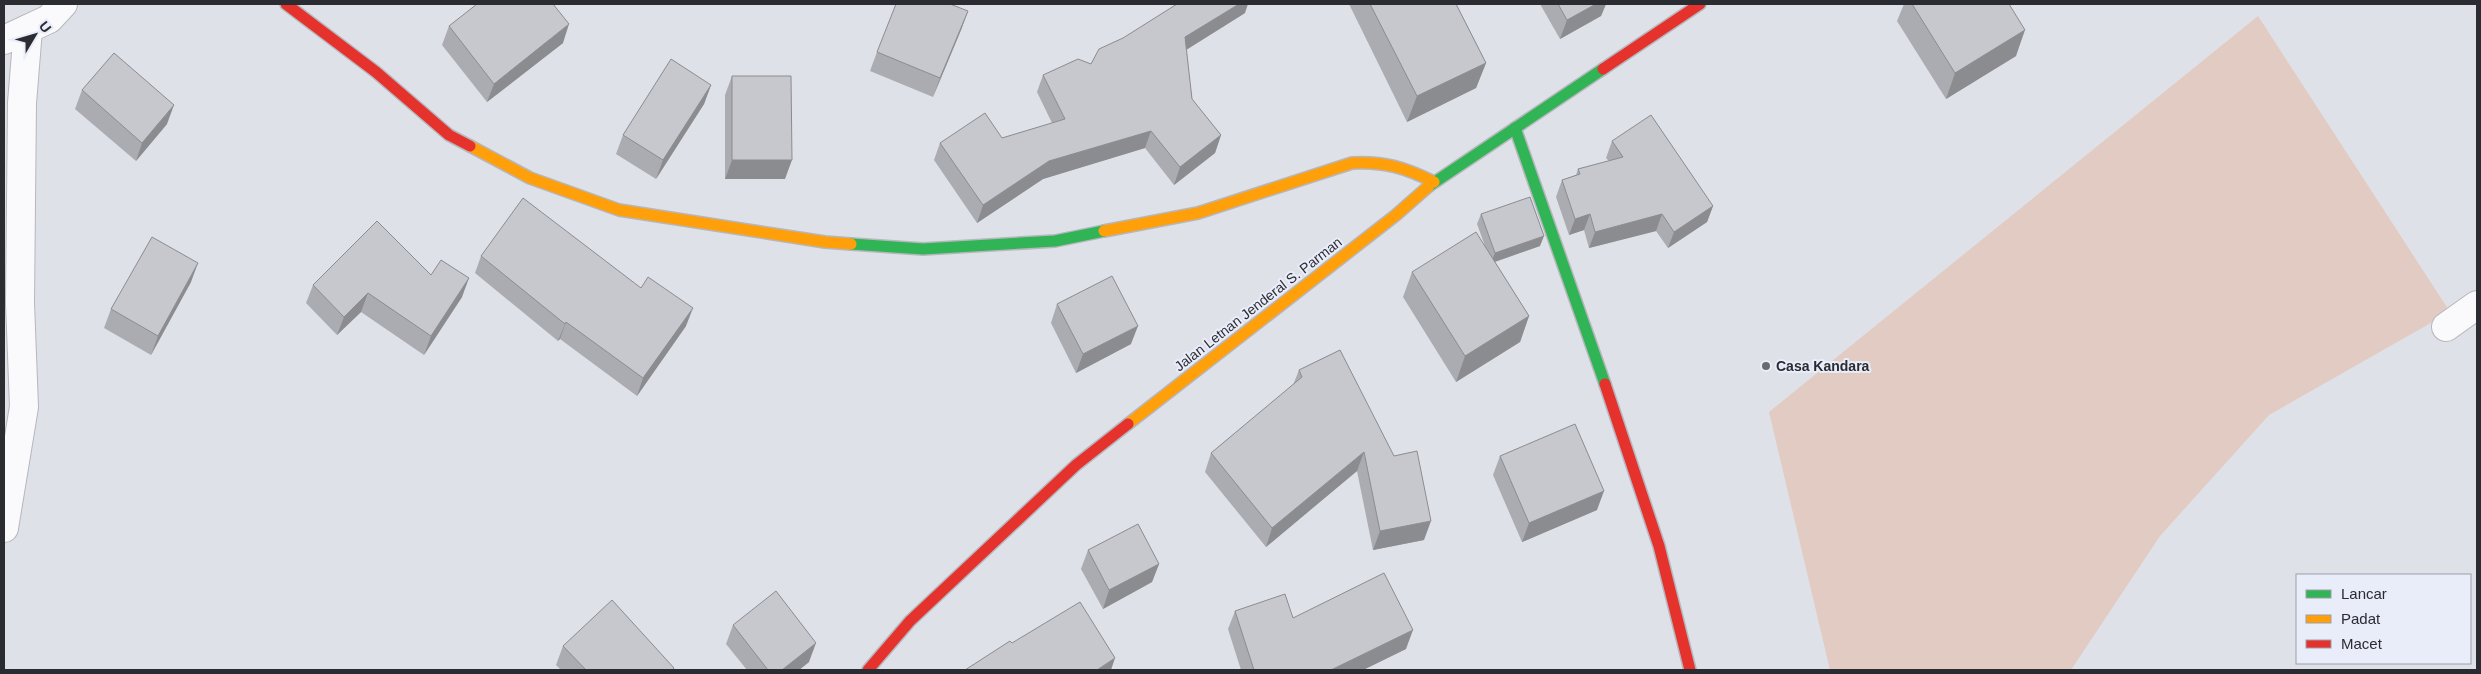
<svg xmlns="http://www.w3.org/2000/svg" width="2481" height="674" viewBox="0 0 2481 674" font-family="Helvetica,sans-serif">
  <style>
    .green { fill: #e2cbc2 }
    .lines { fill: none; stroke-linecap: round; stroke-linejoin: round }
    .street-casing { stroke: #b6b7bd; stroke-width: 30 }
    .fast-casing { stroke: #b6b7bd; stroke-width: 14 }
    .slow-casing { stroke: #b6b7bd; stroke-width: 14 }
    .jam-casing { stroke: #b6b7bd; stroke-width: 14 }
    .street { stroke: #fafafc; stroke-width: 28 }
    .fast { stroke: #30b455; stroke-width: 11 }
    .slow { stroke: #ff9f0a; stroke-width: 11 }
    .jam { stroke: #e5322d; stroke-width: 11 }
    .wall { fill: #abacb1 }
    .shaded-wall { fill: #8b8c90 }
    .building { fill: #c7c8ce; stroke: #8b8c90 }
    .poi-dot { fill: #6a6b71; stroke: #e9ecf9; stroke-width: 2 }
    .labels { text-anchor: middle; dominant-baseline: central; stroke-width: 4; stroke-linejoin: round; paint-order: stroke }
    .street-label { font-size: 14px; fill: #2b2c31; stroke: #e9ecf9 }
    .poi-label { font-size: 14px; font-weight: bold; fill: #2b2c31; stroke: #e9ecf9; text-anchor: start }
  </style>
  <rect width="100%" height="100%" fill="#dfe1e8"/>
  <path class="green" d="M 2258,16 L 2450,312 L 2269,415 L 2160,536 L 2071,670 L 1830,670 L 1769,412 Z"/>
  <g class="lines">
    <defs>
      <g id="street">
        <path d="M 4,40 L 49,19 L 63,4"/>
        <path d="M 2446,327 L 2477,305"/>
        <path d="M 4,528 L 24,407 L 20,303 L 22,103 L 28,29"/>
      </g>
      <g id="fast">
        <path d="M 1515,128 L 1605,384"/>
        <path d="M 1429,186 L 1603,69"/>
        <path d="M 851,244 L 923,249 L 1055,241 L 1104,231"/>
      </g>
      <g id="slow">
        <path d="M 470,146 L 530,178 L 619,210 L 825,242 L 851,244"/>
        <path d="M 1104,231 L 1198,213 L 1352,163 C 1384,161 1406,168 1434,182"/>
        <path d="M 1128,424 L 1396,215 L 1429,186"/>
      </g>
      <g id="jam">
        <path d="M 286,4 L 376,72 L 449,135 L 470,146"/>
        <path d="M 1603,69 L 1700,4"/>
        <path d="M 1605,384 L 1659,546 L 1690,670"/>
        <path d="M 868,670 L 910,621 L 1076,465 L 1128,424"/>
      </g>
    </defs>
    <use href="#street" class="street-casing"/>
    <use href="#fast" class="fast-casing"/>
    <use href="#slow" class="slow-casing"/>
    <use href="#jam" class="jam-casing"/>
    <use href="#street" class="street"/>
    <use href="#fast" class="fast"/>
    <use href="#slow" class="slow"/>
    <use href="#jam" class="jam"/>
  </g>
  <g class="wall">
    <path d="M 1349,4 L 1456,4 L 1486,63 L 1476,88 L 1407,122 Z"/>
    <path d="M 1540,4 L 1606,4 L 1601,16 L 1560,39 Z"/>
    <path d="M 1904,4 L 2009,4 L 2016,56 L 1946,99 L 1897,21 Z"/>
    <path d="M 968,11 L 961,30 L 933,97 L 870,71 L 877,52 Z"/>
    <path d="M 1245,13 L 1186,50 L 1192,99 L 1221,135 L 1215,153 L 1174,185 L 1145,148 L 1043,179 L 977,223 L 934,160 L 940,143 L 1002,138 L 1052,123 L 1037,92 L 1043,75 L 1091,64 Z"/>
    <path d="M 449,26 L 563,43 L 487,102 L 442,45 Z"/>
    <path d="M 732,76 L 785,179 L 725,179 L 725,95 Z"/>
    <path d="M 711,85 L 704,104 L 656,179 L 616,154 L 623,135 Z"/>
    <path d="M 82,90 L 167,124 L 136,161 L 75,109 Z"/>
    <path d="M 1612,141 L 1713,206 L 1707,222 L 1668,248 L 1656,231 L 1589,248 L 1584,230 L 1569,235 L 1556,197 L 1562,180 L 1576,175 L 1578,169 L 1609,161 L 1606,158 Z"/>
    <path d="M 1481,214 L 1540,246 L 1495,262 L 1529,316 L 1520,342 L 1456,382 L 1403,297 L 1412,272 L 1485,246 L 1477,224 Z"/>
    <path d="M 481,256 L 686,326 L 637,396 L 560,339 L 558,341 L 475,273 Z"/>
    <path d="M 431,275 L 462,297 L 424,355 L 361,312 L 337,335 L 306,303 L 313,285 Z"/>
    <path d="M 191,282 L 151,355 L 104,328 L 111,309 Z"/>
    <path d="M 1057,304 L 1131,344 L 1076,373 L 1051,323 Z"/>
    <path d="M 1340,350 L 1424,540 L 1373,550 L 1357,471 L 1266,547 L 1205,472 L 1211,453 L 1293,385 L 1299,370 Z"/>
    <path d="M 1500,456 L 1597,510 L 1522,542 L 1493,475 Z"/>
    <path d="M 1088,550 L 1159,564 L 1152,582 L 1103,609 L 1081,569 Z"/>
    <path d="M 1235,611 L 1293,618 L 1406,649 L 1363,670 L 1241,670 L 1228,629 Z"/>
    <path d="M 733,625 L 809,662 L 799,670 L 747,670 L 726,644 Z"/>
    <path d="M 563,646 L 674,668 L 673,670 L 561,670 L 556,665 Z"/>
  </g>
  <g class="shaded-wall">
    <path d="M 1239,4 L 1248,4 L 1245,13 L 1178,55 L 1185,37 Z"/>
    <path d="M 1596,4 L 1606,4 L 1601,16 L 1560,39 L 1567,20 Z"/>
    <path d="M 968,11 L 961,30 L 933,97 L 940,78 Z"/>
    <path d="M 569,24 L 563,43 L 487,102 L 494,84 Z"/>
    <path d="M 2025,30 L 2016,56 L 1946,99 L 1955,73 Z"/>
    <path d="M 1486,63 L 1476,88 L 1407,122 L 1417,96 Z"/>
    <path d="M 711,85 L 704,104 L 656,179 L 663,160 Z"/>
    <path d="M 174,105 L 167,124 L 136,161 L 142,143 Z"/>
    <path d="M 1151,131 L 1145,148 L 1043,179 L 977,223 L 983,205 L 1049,161 Z"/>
    <path d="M 1221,135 L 1215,153 L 1174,185 L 1180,167 Z"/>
    <path d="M 732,160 L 792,160 L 785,179 L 725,179 Z"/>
    <path d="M 1713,206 L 1707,222 L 1668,248 L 1674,232 Z"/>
    <path d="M 1590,214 L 1584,230 L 1569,235 L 1575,219 Z"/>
    <path d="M 1662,214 L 1656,231 L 1589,248 L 1595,232 Z"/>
    <path d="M 1544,236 L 1540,246 L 1491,263 L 1495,253 Z"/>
    <path d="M 198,263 L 191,282 L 151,355 L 158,336 Z"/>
    <path d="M 469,278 L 462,297 L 424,355 L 431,336 Z"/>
    <path d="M 368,293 L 361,312 L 337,335 L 344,317 Z"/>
    <path d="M 693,308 L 686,326 L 637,396 L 643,378 Z"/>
    <path d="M 1529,316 L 1520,342 L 1456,382 L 1465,356 Z"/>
    <path d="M 566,322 L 560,339 L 558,341 L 565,324 Z"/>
    <path d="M 1138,326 L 1131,344 L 1076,373 L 1083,354 Z"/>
    <path d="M 1364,452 L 1357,471 L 1266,547 L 1272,528 Z"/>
    <path d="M 1604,491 L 1597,510 L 1522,542 L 1529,523 Z"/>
    <path d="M 1431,521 L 1424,540 L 1373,550 L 1380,531 Z"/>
    <path d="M 1159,564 L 1152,582 L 1103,609 L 1109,590 Z"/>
    <path d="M 1413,630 L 1406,649 L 1363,670 L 1331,670 Z"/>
    <path d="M 816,643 L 809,662 L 799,670 L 782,670 Z"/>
    <path d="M 1115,658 L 1111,670 L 1097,670 Z"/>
  </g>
  <g class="building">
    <path d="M 477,4 L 553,4 L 569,24 L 494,84 L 449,26 Z"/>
    <path d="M 896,4 L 950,4 L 968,11 L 940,78 L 877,52 Z"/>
    <path d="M 1177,4 L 1239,4 L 1185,37 L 1192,99 L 1221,135 L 1180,167 L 1151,131 L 1049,161 L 983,205 L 940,143 L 985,113 L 1002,138 L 1065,119 L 1043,75 L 1078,59 L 1091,64 L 1099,49 L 1123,38 Z"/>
    <path d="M 1370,4 L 1456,4 L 1486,63 L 1417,96 Z"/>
    <path d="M 1558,4 L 1596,4 L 1567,20 Z"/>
    <path d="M 1912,4 L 2009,4 L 2025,30 L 1955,73 Z"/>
    <path d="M 114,53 L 174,105 L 142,143 L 82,90 Z"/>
    <path d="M 671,59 L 711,85 L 663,160 L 623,135 Z"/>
    <path d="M 732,76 L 791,76 L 792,160 L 732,160 Z"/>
    <path d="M 1651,115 L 1713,206 L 1674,232 L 1662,214 L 1595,232 L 1590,214 L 1575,219 L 1562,180 L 1580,174 L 1578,169 L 1623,157 L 1612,141 Z"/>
    <path d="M 1530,197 L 1544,236 L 1495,253 L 1481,214 Z"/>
    <path d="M 523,198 L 641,288 L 648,277 L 693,308 L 643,378 L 566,322 L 565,324 L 481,256 Z"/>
    <path d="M 377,221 L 431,275 L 441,260 L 469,278 L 431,336 L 368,293 L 344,317 L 313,285 Z"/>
    <path d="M 1476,232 L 1529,316 L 1465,356 L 1412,272 Z"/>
    <path d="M 152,237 L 198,263 L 158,336 L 111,309 Z"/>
    <path d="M 1112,276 L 1138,326 L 1083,354 L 1057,304 Z"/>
    <path d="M 1340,350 L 1394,456 L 1417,451 L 1431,521 L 1380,531 L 1364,452 L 1272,528 L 1211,453 L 1302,377 L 1299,370 Z"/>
    <path d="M 1575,424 L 1604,491 L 1529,523 L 1500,456 Z"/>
    <path d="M 1138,524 L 1159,564 L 1109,590 L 1088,550 Z"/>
    <path d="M 1384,573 L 1413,630 L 1331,670 L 1254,670 L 1235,611 L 1285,594 L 1293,618 Z"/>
    <path d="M 776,591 L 816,643 L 782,670 L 768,670 L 733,625 Z"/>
    <path d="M 612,600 L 674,668 L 672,670 L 586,670 L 563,646 Z"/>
    <path d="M 1080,602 L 1115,658 L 1097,670 L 965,670 L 1010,641 L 1012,643 Z"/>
  </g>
  <circle class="poi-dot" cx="1766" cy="366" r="5"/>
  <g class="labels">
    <g class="street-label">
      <text transform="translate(1258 304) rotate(-38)">Jalan Letnan Jenderal S. Parman</text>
    </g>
    <g class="poi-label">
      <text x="1776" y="366">Casa Kandara</text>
    </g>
  </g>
  <rect width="2481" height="674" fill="none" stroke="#2b2c31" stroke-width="10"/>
  <rect x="2296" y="574" width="175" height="90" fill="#e9ecf9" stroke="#9d9fa9"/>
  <rect x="2306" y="590" width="25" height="8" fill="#30b455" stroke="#9d9fa9"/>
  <text x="2341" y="599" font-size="15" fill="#2b2c31">Lancar</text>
  <rect x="2306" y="615" width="25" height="8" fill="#ff9f0a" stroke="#9d9fa9"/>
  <text x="2341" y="624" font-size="15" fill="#2b2c31">Padat</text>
  <rect x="2306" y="640" width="25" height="8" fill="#e5322d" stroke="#9d9fa9"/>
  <text x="2341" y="649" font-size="15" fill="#2b2c31">Macet</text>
  <g transform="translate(35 35) rotate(52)" stroke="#e9ecf9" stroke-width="4" paint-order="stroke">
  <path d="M0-4L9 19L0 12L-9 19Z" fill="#2b2c31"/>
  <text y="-8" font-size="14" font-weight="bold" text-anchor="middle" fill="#2b2c31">U</text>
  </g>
</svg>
